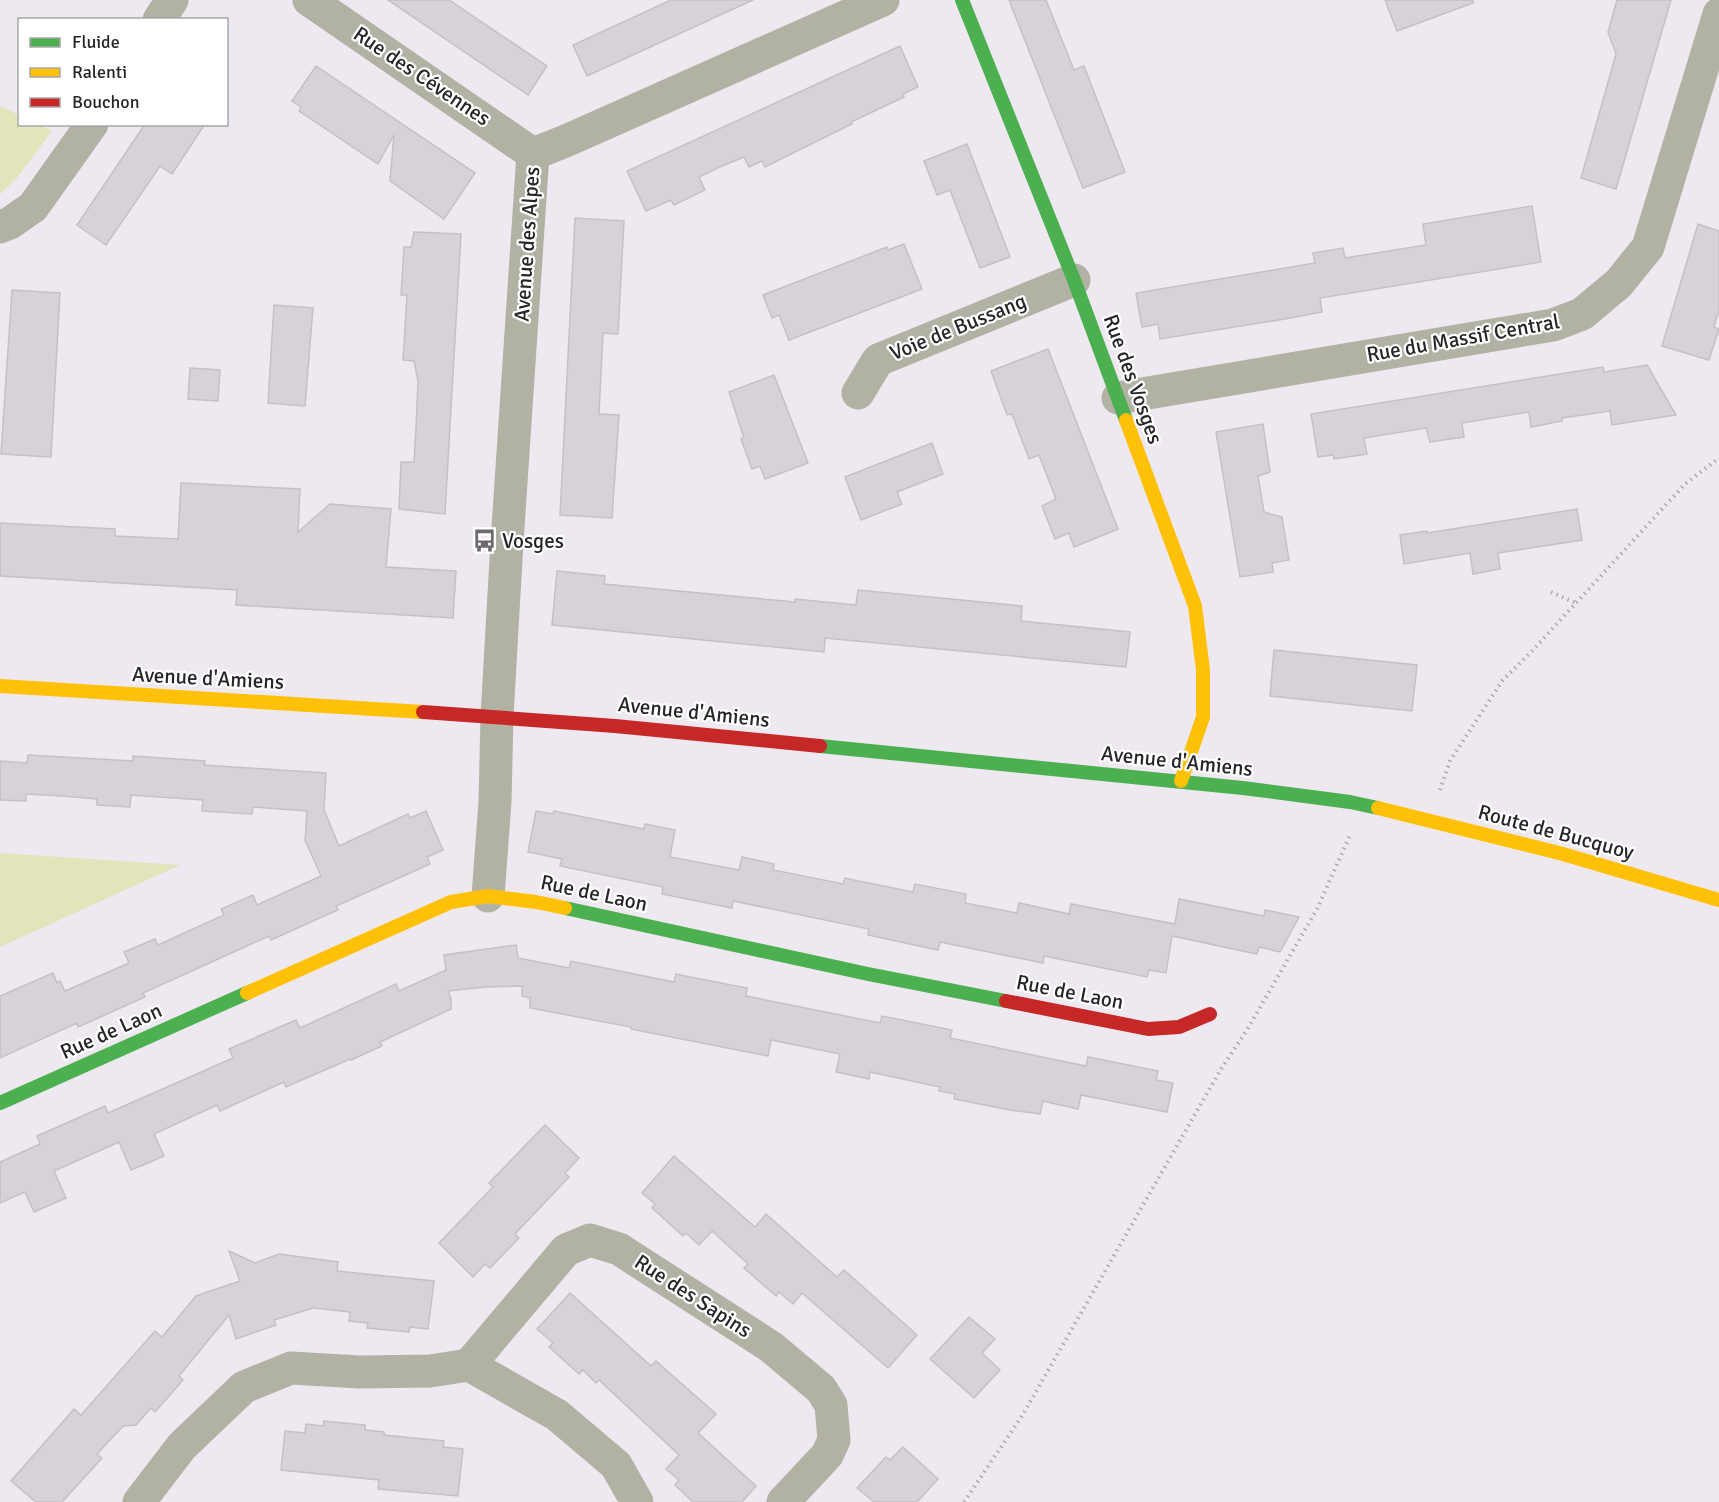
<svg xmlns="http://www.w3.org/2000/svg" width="1719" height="1502" viewBox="0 0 1719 1502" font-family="Signika,sans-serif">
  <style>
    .green { fill: #e2e4ba }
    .building { fill: #d6d2d7; stroke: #c5c0c6; stroke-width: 1.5 }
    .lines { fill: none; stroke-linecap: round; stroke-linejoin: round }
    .path { stroke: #adaba4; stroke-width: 4; stroke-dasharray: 1.5 4.5; stroke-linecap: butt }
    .street { stroke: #b2b2a4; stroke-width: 33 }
    .fast { stroke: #4caf50; stroke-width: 14 }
    .slow { stroke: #ffc107; stroke-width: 14 }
    .jam { stroke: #c62828; stroke-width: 14 }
    .labels { text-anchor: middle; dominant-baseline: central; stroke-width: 4.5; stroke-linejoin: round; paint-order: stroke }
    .street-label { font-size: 21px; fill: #282429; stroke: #fff }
    .poi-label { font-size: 21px; fill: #282429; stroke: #fff; text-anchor: start }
  </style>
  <rect width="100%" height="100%" fill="#eee8f0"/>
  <g class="green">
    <path d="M 0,106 L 19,115 L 20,124 L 39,125 L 52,131 L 16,179 L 0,194 Z"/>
    <path d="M 0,853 L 180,865 L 0,947 Z"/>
  </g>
  <g class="building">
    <path d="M 388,0 L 449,0 L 547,66 L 528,95 Z"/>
    <path d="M 671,0 L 753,0 L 587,76 L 573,45 Z"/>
    <path d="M 1009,0 L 1046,0 L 1074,70 L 1084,66 L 1125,172 L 1083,188 Z"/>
    <path d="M 1385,0 L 1473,0 L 1473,3 L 1397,31 Z"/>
    <path d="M 1617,0 L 1671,0 L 1616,189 L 1581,178 L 1616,54 L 1608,32 Z"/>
    <path d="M 900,46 L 918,87 L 903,94 L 904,97 L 851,122 L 852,124 L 765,167 L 762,161 L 749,167 L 744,157 L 722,166 L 699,177 L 705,190 L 674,205 L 671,200 L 646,211 L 627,171 Z"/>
    <path d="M 316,66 L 475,173 L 444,219 L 390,181 L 394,135 L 378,164 L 299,111 L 301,107 L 292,101 Z"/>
    <path d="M 145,124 L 205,124 L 172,174 L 160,166 L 106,245 L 77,225 Z"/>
    <path d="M 967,144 L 1010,257 L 980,268 L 950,190 L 937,195 L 924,161 Z"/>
    <path d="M 1532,206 L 1541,262 L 1320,298 L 1322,312 L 1291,318 L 1160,339 L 1158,324 L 1142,327 L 1136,293 L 1315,263 L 1313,253 L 1343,248 L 1345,258 L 1426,245 L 1423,224 Z"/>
    <path d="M 575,218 L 624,221 L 618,334 L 603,333 L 599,414 L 619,415 L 612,518 L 560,515 Z"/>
    <path d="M 1698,224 L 1719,231 L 1719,309 L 1714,327 L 1719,329 L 1709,360 L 1662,346 Z"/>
    <path d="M 414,232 L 461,234 L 445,514 L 399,509 L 401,462 L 414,462 L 416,428 L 418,381 L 414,361 L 403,360 L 407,295 L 401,295 L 404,247 L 411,247 Z"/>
    <path d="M 904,244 L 922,289 L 789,340 L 779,315 L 772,318 L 763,295 L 887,247 L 888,250 Z"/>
    <path d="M 12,290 L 60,293 L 51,457 L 1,454 Z"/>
    <path d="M 274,305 L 313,308 L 305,406 L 268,403 Z"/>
    <path d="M 1048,349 L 1118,529 L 1074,547 L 1069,533 L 1055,539 L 1042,506 L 1056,499 L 1039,455 L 1029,459 L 1012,414 L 1007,415 L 991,371 Z"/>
    <path d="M 1647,365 L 1676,415 L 1612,425 L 1610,411 L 1562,418 L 1562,421 L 1531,427 L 1529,412 L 1462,423 L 1464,437 L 1430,442 L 1426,428 L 1364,438 L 1367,454 L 1334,459 L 1333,455 L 1318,457 L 1311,414 L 1603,367 L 1604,372 Z"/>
    <path d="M 190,368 L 220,370 L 218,401 L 188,399 Z"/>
    <path d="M 774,375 L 808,463 L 765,479 L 760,466 L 752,469 L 741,439 L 744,438 L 729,392 Z"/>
    <path d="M 1263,424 L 1270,472 L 1258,476 L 1264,512 L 1282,517 L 1289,560 L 1272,563 L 1273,572 L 1240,577 L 1216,432 Z"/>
    <path d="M 932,443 L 943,474 L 897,492 L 902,504 L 861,520 L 845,477 Z"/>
    <path d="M 181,483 L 300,489 L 298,532 L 330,504 L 391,509 L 386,567 L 456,571 L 453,618 L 236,605 L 237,590 L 0,576 L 0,523 L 115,529 L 115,536 L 178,539 Z"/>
    <path d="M 1577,509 L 1582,540 L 1498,553 L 1500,569 L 1473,574 L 1470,553 L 1404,564 L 1400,535 L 1427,531 L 1427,533 Z"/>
    <path d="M 557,571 L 605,576 L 604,584 L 795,602 L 795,599 L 856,605 L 858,590 L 1022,606 L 1021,621 L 1130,632 L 1126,667 L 825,638 L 824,652 L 552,625 Z"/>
    <path d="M 1274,650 L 1417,665 L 1412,711 L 1270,696 Z"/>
    <path d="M 28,755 L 133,761 L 133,756 L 205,761 L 204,765 L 326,773 L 324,810 L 339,846 L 408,814 L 410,818 L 426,811 L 443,850 L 427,857 L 430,864 L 336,906 L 338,910 L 271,940 L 269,936 L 143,993 L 145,997 L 78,1027 L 77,1023 L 0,1058 L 0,996 L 53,973 L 57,983 L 60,981 L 65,991 L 129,963 L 124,952 L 155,939 L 158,945 L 224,915 L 221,909 L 253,895 L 257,905 L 321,876 L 305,840 L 307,811 L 253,807 L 252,814 L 202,811 L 203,800 L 131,795 L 130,807 L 97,805 L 97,799 L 62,796 L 26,794 L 26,801 L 0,800 L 0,761 L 27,763 Z"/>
    <path d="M 536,811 L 553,814 L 554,811 L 644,829 L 645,824 L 675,830 L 670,857 L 739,870 L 742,857 L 774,864 L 773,870 L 843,884 L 845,878 L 913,892 L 915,884 L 966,894 L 965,903 L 1017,913 L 1019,903 L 1069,914 L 1071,904 L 1175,924 L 1179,899 L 1264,916 L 1265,910 L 1299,917 L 1280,952 L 1259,947 L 1257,954 L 1172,936 L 1166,973 L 1149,970 L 1147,977 L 1044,956 L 1043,963 L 940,942 L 938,950 L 868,935 L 869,929 L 733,901 L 732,908 L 662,894 L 663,887 L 560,866 L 562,859 L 528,852 Z"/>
    <path d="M 516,945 L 518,958 L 569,968 L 571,961 L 674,982 L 676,974 L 747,988 L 746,996 L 880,1023 L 882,1016 L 952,1030 L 950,1038 L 1086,1066 L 1088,1057 L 1158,1071 L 1156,1080 L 1173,1083 L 1167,1112 L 1081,1095 L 1078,1109 L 1043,1101 L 1040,1114 L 1010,1110 L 954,1099 L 955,1094 L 939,1091 L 940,1087 L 870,1072 L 869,1079 L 836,1072 L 840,1054 L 771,1040 L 768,1056 L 646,1032 L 631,1029 L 631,1027 L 530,1008 L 530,998 L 522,996 L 522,986 L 486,987 L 448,991 L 451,999 L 451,1009 L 380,1042 L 382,1046 L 351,1060 L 350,1059 L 286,1087 L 284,1082 L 220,1111 L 217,1105 L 154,1134 L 164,1156 L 148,1163 L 131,1170 L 119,1142 L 54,1171 L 66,1198 L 34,1212 L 25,1192 L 0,1203 L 0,1162 L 40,1144 L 37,1136 L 105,1106 L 108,1113 L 233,1058 L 229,1049 L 296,1020 L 300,1028 L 396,984 L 399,991 L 446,970 L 444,955 Z"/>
    <path d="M 545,1125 L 579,1158 L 565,1173 L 569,1177 L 515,1234 L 519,1238 L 490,1268 L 485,1264 L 473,1277 L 439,1243 L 493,1187 L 489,1183 Z"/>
    <path d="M 674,1156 L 755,1227 L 766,1214 L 837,1277 L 844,1270 L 917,1335 L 888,1368 L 802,1293 L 793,1304 L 779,1292 L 776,1296 L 744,1268 L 748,1264 L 712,1231 L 699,1245 L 686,1233 L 683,1236 L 652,1208 L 655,1204 L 642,1193 Z"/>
    <path d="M 229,1251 L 255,1263 L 279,1254 L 338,1262 L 337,1271 L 434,1281 L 428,1329 L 410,1327 L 409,1332 L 367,1328 L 368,1323 L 349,1321 L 350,1312 L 313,1308 L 274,1320 L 276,1325 L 236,1339 L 229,1315 L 179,1376 L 183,1380 L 155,1412 L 151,1408 L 136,1425 L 123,1426 L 97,1454 L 102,1458 L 62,1502 L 36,1502 L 11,1481 L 74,1409 L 81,1415 L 155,1331 L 162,1337 L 196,1296 L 240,1281 Z"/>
    <path d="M 570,1293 L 651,1366 L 656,1361 L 716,1414 L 698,1433 L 756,1486 L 742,1502 L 693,1502 L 675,1485 L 679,1480 L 666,1469 L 679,1455 L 599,1380 L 596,1383 L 583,1370 L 579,1374 L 549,1347 L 553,1343 L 537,1329 Z"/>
    <path d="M 969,1317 L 995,1339 L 982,1353 L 1000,1370 L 974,1398 L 930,1359 Z"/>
    <path d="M 324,1421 L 365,1425 L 365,1430 L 384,1432 L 384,1435 L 444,1441 L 443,1447 L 463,1449 L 458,1496 L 378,1489 L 379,1480 L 281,1470 L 285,1431 L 305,1433 L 306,1424 L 323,1426 Z"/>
    <path d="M 903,1447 L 938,1479 L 917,1502 L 874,1502 L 857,1488 L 886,1457 L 890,1460 Z"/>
  </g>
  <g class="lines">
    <g class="path">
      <path d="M 1551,592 L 1576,603"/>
      <path d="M 1440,790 L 1450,761 L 1502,681 L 1532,651 L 1685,484 L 1719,458"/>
      <path d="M 964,1502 L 1022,1416 L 1221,1069 L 1247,1030 L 1317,909 L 1351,833"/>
    </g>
    <g class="street">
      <path d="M 309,0 L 533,154"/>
      <path d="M 159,20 L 172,0"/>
      <path d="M 533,154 L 568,140 L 883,0"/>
      <path d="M 0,227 L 10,223 L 33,207 L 92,124"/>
      <path d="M 858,393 L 878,360 L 1074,280"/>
      <path d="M 1118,398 L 1553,325 L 1582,314 L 1619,283 L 1648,247 L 1719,14"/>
      <path d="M 488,896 L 495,802 L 497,716 L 507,542 L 533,154"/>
      <path d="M 469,1365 L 566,1250 L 590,1240 L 619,1249 L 771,1347 L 821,1389 L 831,1405 L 834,1440 L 827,1455 L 783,1502"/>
      <path d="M 469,1365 L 557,1415 L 616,1465 L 637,1502"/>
      <path d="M 139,1502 L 182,1446 L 244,1387 L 291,1368 L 360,1372 L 430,1371 L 469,1365"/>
    </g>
    <g class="fast">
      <path d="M 962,0 L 1074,280 L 1126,420"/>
      <path d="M 820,746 L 1243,788 L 1350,802 L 1378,808"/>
      <path d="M 565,908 L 868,974 L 1006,1001"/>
      <path d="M 0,1103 L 247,993"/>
    </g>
    <g class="slow">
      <path d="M 1126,420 L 1195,606 L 1203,670 L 1203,717 L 1181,781"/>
      <path d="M 0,686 L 423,712"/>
      <path d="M 1378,808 L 1563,854 L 1719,900"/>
      <path d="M 247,993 L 451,902 L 488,896 L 536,902 L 565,908"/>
    </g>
    <g class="jam">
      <path d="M 423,712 L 615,726 L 820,746"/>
      <path d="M 1006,1001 L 1148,1029 L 1179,1027 L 1210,1014"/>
    </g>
  </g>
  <defs>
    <symbol id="bus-bare" viewBox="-9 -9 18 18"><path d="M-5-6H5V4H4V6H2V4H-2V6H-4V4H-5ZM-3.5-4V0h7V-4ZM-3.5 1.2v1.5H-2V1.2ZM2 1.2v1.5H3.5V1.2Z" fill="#6d696f" stroke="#fff" stroke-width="2.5" paint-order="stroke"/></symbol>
  </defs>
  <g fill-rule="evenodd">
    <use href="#bus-bare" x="468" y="524" width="33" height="33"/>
  </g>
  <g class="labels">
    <g class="street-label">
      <text transform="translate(422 76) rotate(34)">Rue des Cévennes</text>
      <text transform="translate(527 244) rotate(-86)">Avenue des Alpes</text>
      <text transform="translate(958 327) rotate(-22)">Voie de Bussang</text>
      <text transform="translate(1463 338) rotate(-10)">Rue du Massif Central</text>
      <text transform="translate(1133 379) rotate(70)">Rue des Vosges</text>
      <text transform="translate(208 678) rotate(3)">Avenue d'Amiens</text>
      <text transform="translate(694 712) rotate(6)">Avenue d'Amiens</text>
      <text transform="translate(1177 761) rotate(6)">Avenue d'Amiens</text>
      <text transform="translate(1556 832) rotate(15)">Route de Bucquoy</text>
      <text transform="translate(594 893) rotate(12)">Rue de Laon</text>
      <text transform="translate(1070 992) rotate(11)">Rue de Laon</text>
      <text transform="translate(111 1031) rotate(-24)">Rue de Laon</text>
      <text transform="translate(693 1296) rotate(33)">Rue des Sapins</text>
    </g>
    <g class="poi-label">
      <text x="502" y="541">Vosges</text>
    </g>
  </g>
  <rect x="18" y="18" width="210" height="108" fill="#ffffff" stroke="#a9a7a9" stroke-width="1.5"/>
  <rect x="30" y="38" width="30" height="9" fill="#4caf50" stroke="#a9a7a9" stroke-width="1.5"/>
  <text x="72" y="48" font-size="18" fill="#282429">Fluide</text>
  <rect x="30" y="68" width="30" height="9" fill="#ffc107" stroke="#a9a7a9" stroke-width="1.5"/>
  <text x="72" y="78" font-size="18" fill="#282429">Ralenti</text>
  <rect x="30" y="98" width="30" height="9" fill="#c62828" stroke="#a9a7a9" stroke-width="1.5"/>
  <text x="72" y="108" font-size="18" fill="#282429">Bouchon</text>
</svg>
